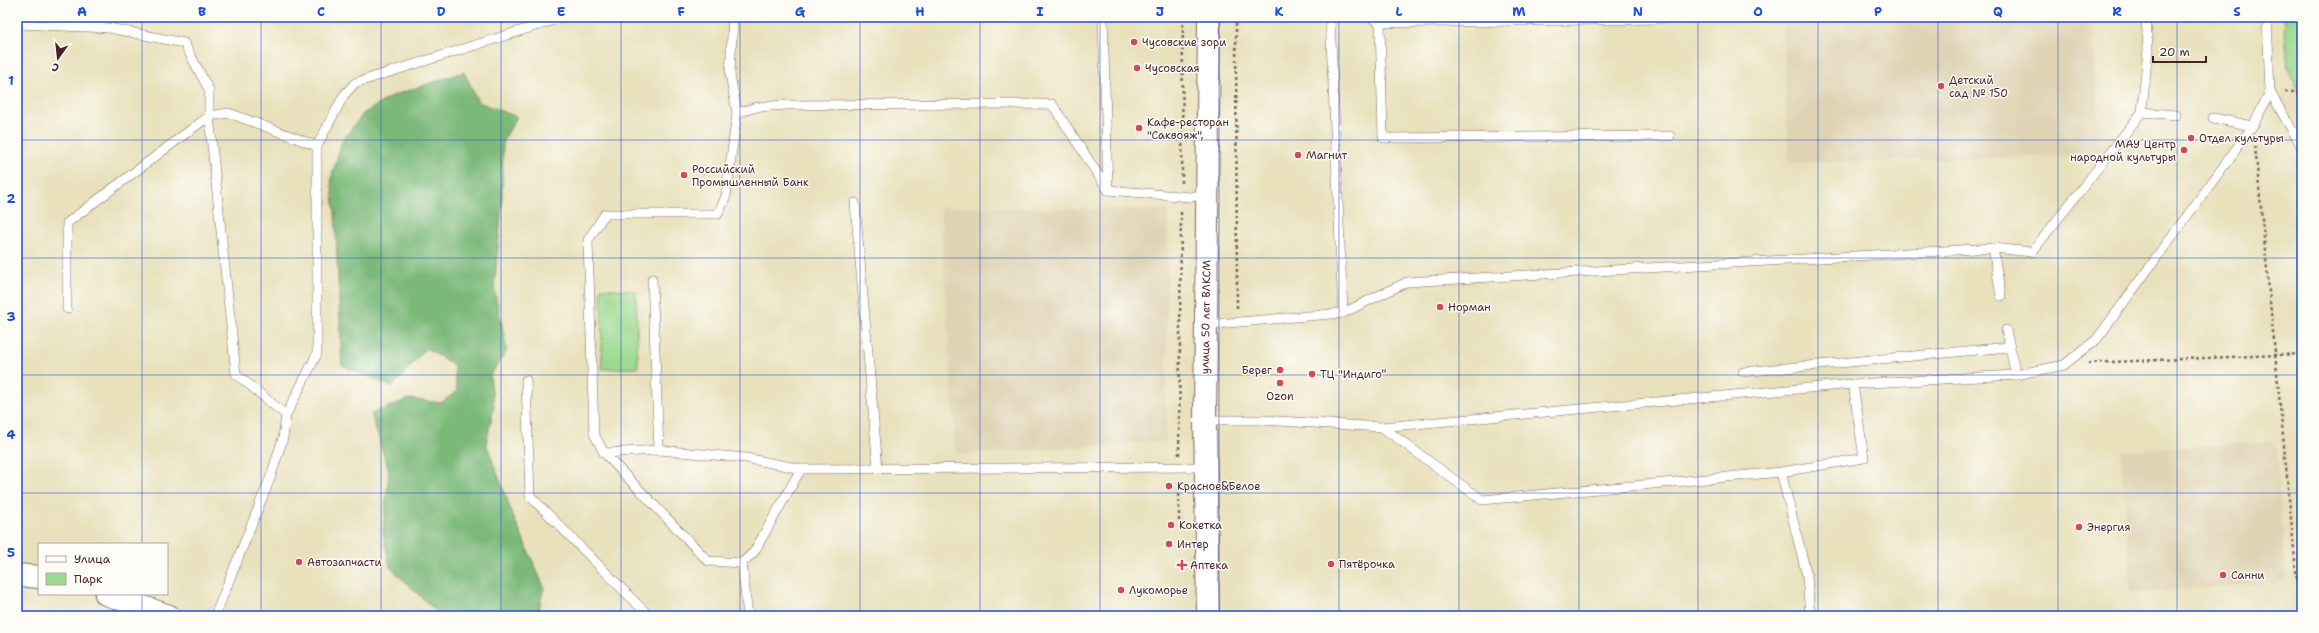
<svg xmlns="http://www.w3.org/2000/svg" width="2319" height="633" viewBox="0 0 2319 633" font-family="'Shantell Sans',sans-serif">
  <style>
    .built { fill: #dfd3b4 }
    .green { fill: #9bd98e; stroke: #727c5c }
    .forest { fill: #7cb979; stroke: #636c52 }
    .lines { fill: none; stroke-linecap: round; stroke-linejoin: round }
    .lane-casing { stroke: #81635e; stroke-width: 10 }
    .secondary-casing { stroke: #81635e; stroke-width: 24 }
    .path { stroke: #81635e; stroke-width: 2.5; stroke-dasharray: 3 3; stroke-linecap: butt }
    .lane { stroke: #fff; stroke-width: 9 }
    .secondary { stroke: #fff; stroke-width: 22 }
    .grid { fill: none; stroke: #1d4ed8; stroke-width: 1; stroke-opacity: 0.55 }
    .poi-dot { fill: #d1495b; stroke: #fdfcf7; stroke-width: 1.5 }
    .labels { text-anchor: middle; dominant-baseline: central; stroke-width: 3; stroke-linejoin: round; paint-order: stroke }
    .poi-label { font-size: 11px; fill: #4a1f2b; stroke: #fdfcf7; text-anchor: start }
    .street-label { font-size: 11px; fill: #4a1f2b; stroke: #fdfcf7 }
    .neatline { fill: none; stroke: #1d4ed8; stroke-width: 1.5 }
    .grid-label { font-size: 13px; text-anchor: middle; font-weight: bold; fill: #1d4ed8 }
  </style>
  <rect width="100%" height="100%" fill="#fdfcf7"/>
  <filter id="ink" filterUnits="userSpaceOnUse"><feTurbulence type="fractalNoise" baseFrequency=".025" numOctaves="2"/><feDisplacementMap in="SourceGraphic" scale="8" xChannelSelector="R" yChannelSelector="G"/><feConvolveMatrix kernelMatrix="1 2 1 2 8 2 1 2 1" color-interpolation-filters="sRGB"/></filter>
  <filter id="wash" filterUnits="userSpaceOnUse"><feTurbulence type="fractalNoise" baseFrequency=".012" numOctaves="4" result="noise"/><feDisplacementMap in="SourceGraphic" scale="16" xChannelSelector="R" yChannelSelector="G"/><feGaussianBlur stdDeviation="0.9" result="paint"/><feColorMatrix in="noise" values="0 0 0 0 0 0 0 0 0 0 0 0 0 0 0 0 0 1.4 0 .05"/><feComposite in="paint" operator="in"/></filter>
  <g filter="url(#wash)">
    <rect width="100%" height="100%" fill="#e8e1bc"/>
    <g class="built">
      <path d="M 1783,17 L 2092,17 L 2100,155 L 1789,163 Z"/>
      <path d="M 940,207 L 1168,210 L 1166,441 L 956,455 Z"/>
      <path d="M 2276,441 L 2286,582 L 2131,593 L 2121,451 Z"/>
    </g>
    <g class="green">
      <path d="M 2284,17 L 2302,17 L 2302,96 L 2288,69 Z"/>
      <path d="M 601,288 L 636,291 L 638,368 L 602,369 Z"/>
    </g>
    <path class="forest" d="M 464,72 L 478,102 L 517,117 L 503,141 L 502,206 L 494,288 L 507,350 L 490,376 L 494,406 L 486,443 L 515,521 L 544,587 L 537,616 L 441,616 L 390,567 L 383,532 L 389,471 L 371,414 L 409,399 L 441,403 L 457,391 L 454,365 L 426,348 L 392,387 L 342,365 L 335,212 L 331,179 L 342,141 L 363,114 L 392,96 Z"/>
  </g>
  <g filter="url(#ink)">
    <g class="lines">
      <defs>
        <g id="lane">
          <path d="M 733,17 L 730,74 L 737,113"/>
          <path d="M 1103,17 L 1108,190"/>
          <path d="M 1370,17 L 1380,23 L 1662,19"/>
          <path d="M 2267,17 L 2270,92 L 2302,147"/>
          <path d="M 1380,23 L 1383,138 L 1670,136"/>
          <path d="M 17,24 L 109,28 L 184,43 L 209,90 L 209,116 L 236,374 L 286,415"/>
          <path d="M 2142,112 L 2176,115"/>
          <path d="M 2213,118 L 2253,126"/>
          <path d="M 855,203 L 878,469"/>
          <path d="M 1993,248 L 2001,296"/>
          <path d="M 652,279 L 659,450"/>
          <path d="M 67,309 L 67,223 L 209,116 L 229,113 L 317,146"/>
          <path d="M 1343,313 L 1407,282 L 1993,248 L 2032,252 L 2142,112 L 2148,49 L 2146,17"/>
          <path d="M 1205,325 L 1343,313 L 1330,17"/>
          <path d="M 2006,330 L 2016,375"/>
          <path d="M 1743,372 L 2009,347"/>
          <path d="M 526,380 L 530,496 L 649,616"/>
          <path d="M 1205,420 L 1260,420 L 1382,427 L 1853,384"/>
          <path d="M 1382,427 L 1482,500 L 1781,472 L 1864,458 L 1853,384 L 2016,375 L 2064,365 L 2097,339 L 2253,126 L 2270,92"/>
          <path d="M 604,453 L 708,561 L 742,563"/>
          <path d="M 1206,467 L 801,469 L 746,458 L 659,450 L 604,453 L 594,434 L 588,240 L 605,214 L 718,214 L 726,196 L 737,113 L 757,107 L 787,105 L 1052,104 L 1108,190 L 1190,197 L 1207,194"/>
          <path d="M 1781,472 L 1807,576 L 1810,616"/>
          <path d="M 215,616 L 271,476 L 283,438 L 286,415 L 317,354 L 317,146 L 344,95 L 355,83 L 564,17"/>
          <path d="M 748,616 L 742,563 L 754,552 L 801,469"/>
        </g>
        <g id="secondary">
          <path d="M 17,575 L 39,577"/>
          <path d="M 106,594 L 169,616"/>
          <path d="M 1208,616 L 1205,420 L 1209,17"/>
        </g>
      </defs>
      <use href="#lane" class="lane-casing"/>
      <use href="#secondary" class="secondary-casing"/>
      <g class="path">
        <path d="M 1236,17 L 1237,308"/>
        <path d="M 2285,92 L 2302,92"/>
        <path d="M 2255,146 L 2298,591"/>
        <path d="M 1182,183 L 1183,17"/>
        <path d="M 2088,363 L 2302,354"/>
        <path d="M 1179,455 L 1181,210"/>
        <path d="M 1179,521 L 1179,480"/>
      </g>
      <use href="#lane" class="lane"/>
      <use href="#secondary" class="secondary"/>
    </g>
  </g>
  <path class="grid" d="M 142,17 L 142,544M 261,17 L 261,616M 381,17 L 381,616M 501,17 L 501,616M 621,17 L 621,616M 740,17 L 740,616M 860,17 L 860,616M 980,17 L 980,616M 1100,17 L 1100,616M 1219,17 L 1219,616M 1339,17 L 1339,616M 1459,17 L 1459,616M 1579,17 L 1579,616M 1698,17 L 1698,616M 1818,17 L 1818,616M 1938,17 L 1938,616M 2058,17 L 2058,616M 2177,17 L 2177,616M 17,140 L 2302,140M 17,258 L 2302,258M 17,375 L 2302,375M 17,493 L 2302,493M 142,594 L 142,616"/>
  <g class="poi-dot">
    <circle cx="1134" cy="42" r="4"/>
    <circle cx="1137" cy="68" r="4"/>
    <circle cx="1941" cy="86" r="4"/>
    <circle cx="1139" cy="128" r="4"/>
    <circle cx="2191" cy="138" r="4"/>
    <circle cx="2184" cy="150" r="4"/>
    <circle cx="1298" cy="155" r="4"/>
    <circle cx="684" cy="175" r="4"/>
    <circle cx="1440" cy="307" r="4"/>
    <circle cx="1280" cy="370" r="4"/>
    <circle cx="1312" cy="374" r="4"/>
    <circle cx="1280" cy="383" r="4"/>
    <circle cx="1169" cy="486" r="4"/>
    <circle cx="1171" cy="525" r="4"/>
    <circle cx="2079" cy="527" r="4"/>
    <circle cx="1169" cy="544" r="4"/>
    <circle cx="299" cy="562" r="4"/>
    <circle cx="1331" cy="564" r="4"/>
    <path d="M1180 559h4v4h4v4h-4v4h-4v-4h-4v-4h4z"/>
    <circle cx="2223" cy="575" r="4"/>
    <circle cx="1121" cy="590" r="4"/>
  </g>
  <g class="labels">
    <g class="poi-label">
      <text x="1142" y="42">Чусовские зори</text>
      <text x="1145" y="68">Чусовская</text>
      <text x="1949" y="80">Детский<tspan x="1949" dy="13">сад № 150</tspan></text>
      <text x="1147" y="122">Кафе-ресторан<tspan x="1147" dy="13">"Саквояж",</tspan></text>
      <text x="2199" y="138">Отдел культуры</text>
      <text x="2176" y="144" text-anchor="end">МАУ Центр<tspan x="2176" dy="13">народной культуры</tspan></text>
      <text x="1306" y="155">Магнит</text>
      <text x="692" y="169">Российский<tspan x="692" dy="13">Промышленный Банк</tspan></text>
      <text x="1448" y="307">Норман</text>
      <text x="1272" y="370" text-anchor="end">Берег</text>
      <text x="1320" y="374">ТЦ "Индиго"</text>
      <text x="1280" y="396" text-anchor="middle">Ozon</text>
      <text x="1177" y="486">Красное&amp;Белое</text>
      <text x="1179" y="525">Кокетка</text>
      <text x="2087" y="527">Энергия</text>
      <text x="1177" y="544">Интер</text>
      <text x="307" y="562">Автозапчасти</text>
      <text x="1339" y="564">Пятёрочка</text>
      <text x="1190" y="565">Аптека</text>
      <text x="2231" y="575">Санни</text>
      <text x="1129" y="590">Лукоморье</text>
    </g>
    <g class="street-label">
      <text transform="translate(1206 317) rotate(-89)">улица 50 лет ВЛКСМ</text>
    </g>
  </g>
  <rect width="2319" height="633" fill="none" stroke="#fdfcf7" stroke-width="44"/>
  <rect x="38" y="543" width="130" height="52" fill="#fdfcf7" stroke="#b5a4a5"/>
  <rect x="46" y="556" width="20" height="6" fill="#ffffff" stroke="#b5a4a5"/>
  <text x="74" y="563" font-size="12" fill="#4a1f2b">Улица</text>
  <rect x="46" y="573" width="20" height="12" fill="#9bd98e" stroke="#b5a4a5"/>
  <text x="74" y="583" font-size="12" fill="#4a1f2b">Парк</text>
  <g transform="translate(58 58) rotate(195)" stroke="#fdfcf7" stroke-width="3" paint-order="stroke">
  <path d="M0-3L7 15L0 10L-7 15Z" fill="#4a1f2b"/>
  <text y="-6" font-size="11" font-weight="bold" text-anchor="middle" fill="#4a1f2b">С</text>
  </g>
  <path d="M2153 56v6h53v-6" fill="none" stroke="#4a1f2b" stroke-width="2"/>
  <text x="2159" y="56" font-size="12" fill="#4a1f2b" stroke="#fdfcf7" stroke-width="3" paint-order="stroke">20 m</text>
  <rect x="22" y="22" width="2275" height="589" class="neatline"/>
  <g class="grid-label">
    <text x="82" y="16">A</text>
    <text x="202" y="16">B</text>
    <text x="321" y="16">C</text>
    <text x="441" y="16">D</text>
    <text x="561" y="16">E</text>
    <text x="681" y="16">F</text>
    <text x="800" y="16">G</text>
    <text x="920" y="16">H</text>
    <text x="1040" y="16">I</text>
    <text x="1160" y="16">J</text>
    <text x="1279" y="16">K</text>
    <text x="1399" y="16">L</text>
    <text x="1519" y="16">M</text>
    <text x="1638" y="16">N</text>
    <text x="1758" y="16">O</text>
    <text x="1878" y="16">P</text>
    <text x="1998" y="16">Q</text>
    <text x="2117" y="16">R</text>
    <text x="2237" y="16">S</text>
    <text x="11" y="85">1</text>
    <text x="11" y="203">2</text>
    <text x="11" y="321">3</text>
    <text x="11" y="439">4</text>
    <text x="11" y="557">5</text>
  </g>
</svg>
